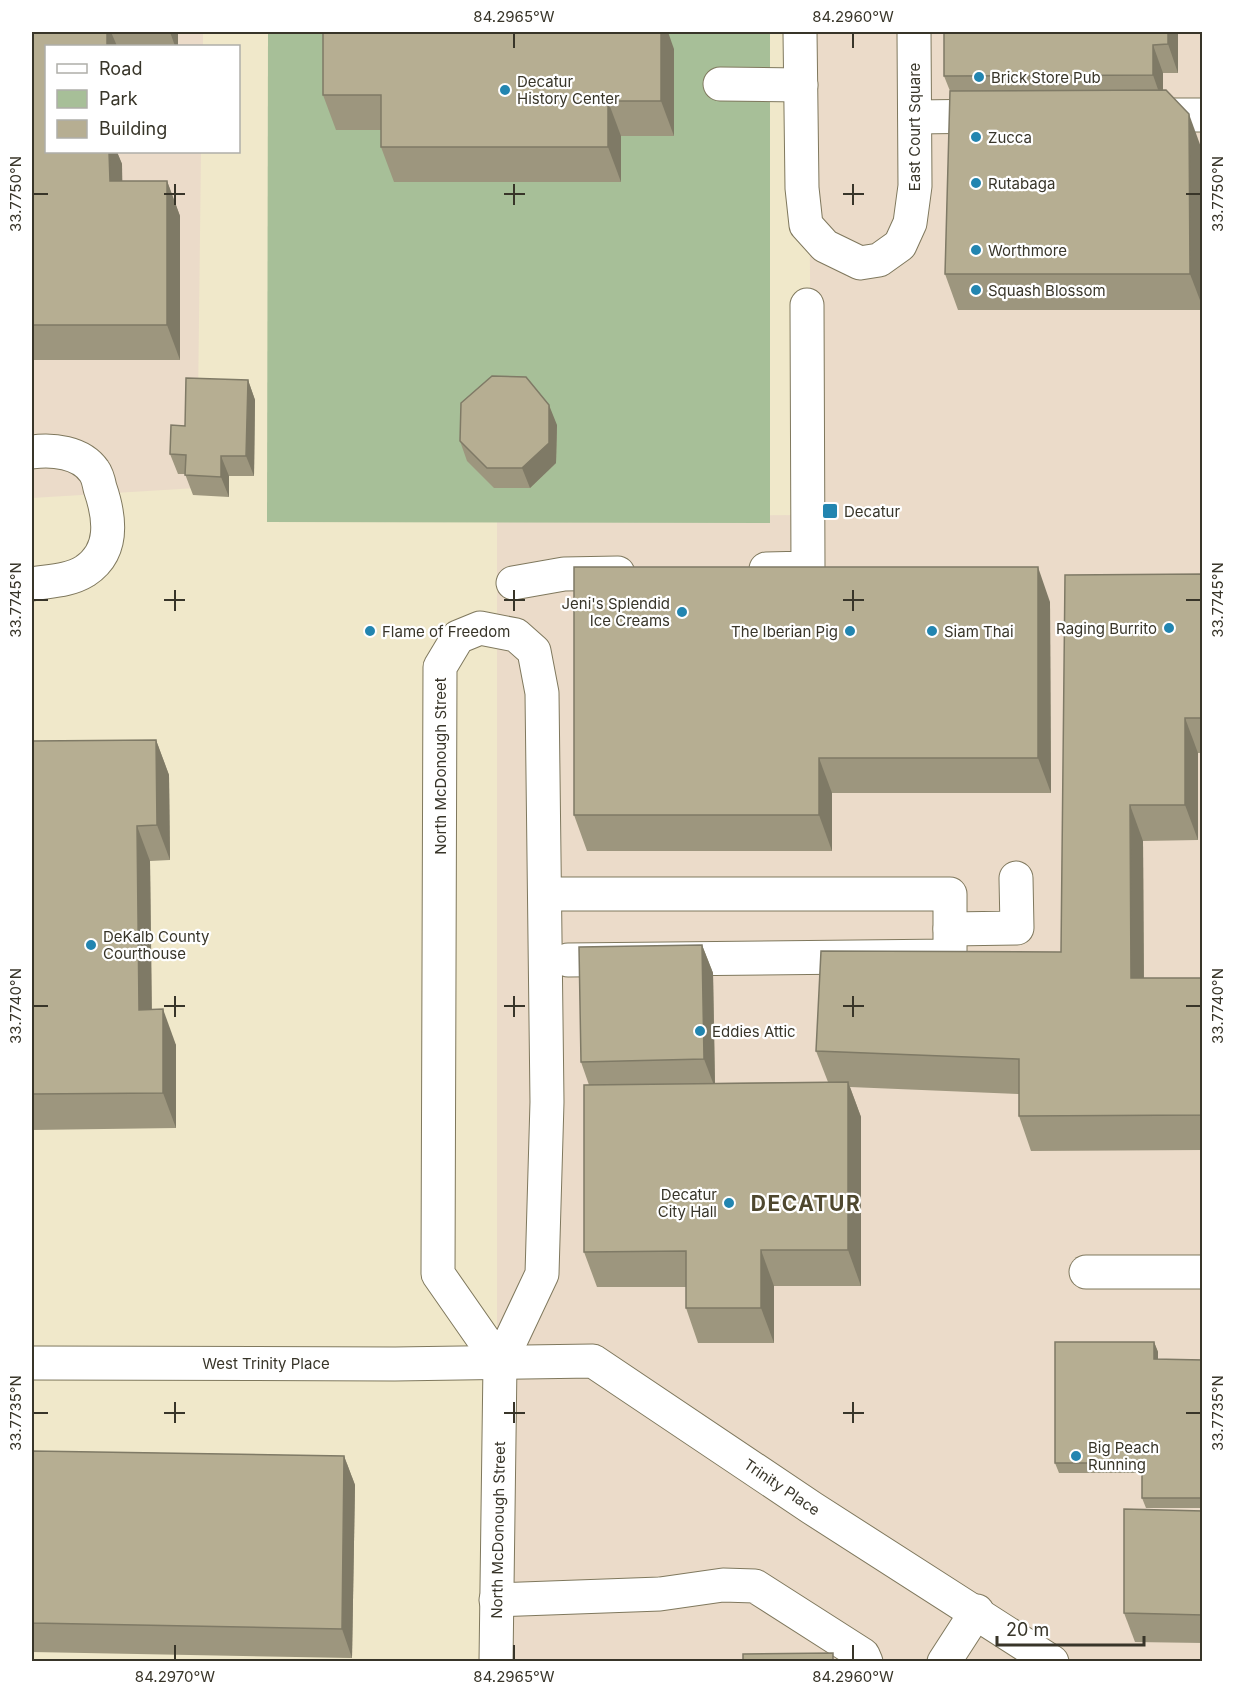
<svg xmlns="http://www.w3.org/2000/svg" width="1234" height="1693" viewBox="0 0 1234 1693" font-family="Inter,sans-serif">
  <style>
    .commercial { fill: #ebdbc9 }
    .green { fill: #a7bf98 }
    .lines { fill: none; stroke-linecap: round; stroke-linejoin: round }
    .minor-casing { stroke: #7f785d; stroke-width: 35 }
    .minor { stroke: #fff; stroke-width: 33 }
    .wall { fill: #9d967e }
    .shaded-wall { fill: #7f7a66 }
    .building { fill: #b6ae92; stroke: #7f7a66; stroke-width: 1.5 }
    .ticks { fill: none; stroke: #383529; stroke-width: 2 }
    .poi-dot { fill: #2285b0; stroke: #fff; stroke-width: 2 }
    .labels { text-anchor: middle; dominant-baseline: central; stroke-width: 4.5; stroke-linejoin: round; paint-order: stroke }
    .poi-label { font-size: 15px; fill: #383529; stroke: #fff; text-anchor: start }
    .street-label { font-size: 15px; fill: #383529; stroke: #fff }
    .district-label { font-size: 21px; font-weight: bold; letter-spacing: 1.5px; fill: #4e472e; stroke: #fff }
    .neatline { fill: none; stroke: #383529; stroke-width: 2 }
    .ticks-label { font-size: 15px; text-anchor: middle; fill: #383529 }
  </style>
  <rect width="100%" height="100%" fill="#f0e8ca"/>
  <g class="commercial">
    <path d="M 32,32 L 203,32 L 203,46 L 46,46 L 46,152 L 201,152 L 197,488 L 32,498 Z"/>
    <path d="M 808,32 L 1202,32 L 1202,1661 L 497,1662 L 497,516 L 812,515 Z"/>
  </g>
  <path class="green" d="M 268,32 L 770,32 L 770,523 L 267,522 Z"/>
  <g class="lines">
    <defs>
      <g id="minor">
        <path d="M 800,32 L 802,188 L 806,225 L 825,246 L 860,263 L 879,260 L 900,245 L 910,223 L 915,186 L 914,32"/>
        <path d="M 720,84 L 801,85"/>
        <path d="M 1145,115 L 1202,115"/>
        <path d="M 915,117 L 994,116"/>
        <path d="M 32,452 C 52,449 81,452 94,471 C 97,475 99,483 100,488 C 110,517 115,551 85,571 C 69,581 49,581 32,584"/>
        <path d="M 766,569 L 808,568 L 807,305"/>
        <path d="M 513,583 L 564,574 L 618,573"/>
        <path d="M 545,894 L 950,894 L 950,956 L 568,960"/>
        <path d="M 950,929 L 1017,928 L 1016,878"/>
        <path d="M 1086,1272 L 1202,1272"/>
        <path d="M 32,1363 L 395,1364 L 593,1361 L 812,1508 L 1052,1662"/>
        <path d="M 496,1600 L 660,1594 L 723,1585 L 755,1586 L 863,1655 L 866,1662"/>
        <path d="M 496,1662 L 500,1363 L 542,1274 L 547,1102 L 542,693 L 534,651 L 516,635 L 480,628 L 458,637 L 440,667 L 438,1274 L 500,1363"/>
        <path d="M 944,1662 L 977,1611"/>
      </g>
    </defs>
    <use href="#minor" class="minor-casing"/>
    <use href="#minor" class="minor"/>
  </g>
  <g class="wall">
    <path d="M 32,32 L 178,32 L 178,46 L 46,46 L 46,152 L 117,152 L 122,164 L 122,181 L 167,181 L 180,216 L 180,360 L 32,360 Z"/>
    <path d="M 944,32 L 1177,32 L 1178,34 L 1178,73 L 1163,73 L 1163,90 L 1202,150 L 1203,310 L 958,310 L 945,274 L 950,91 L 944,76 Z"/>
    <path d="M 674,49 L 674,136 L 621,136 L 621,182 L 394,182 L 381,147 L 381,130 L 336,130 L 323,95 Z"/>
    <path d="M 248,380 L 255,400 L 254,476 L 229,476 L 229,497 L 193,495 L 185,474 L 178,474 L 170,454 L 185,426 Z"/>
    <path d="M 557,425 L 556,463 L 530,488 L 494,488 L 467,461 L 460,441 Z"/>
    <path d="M 1203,574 L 1203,753 L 1198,753 L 1198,840 L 1143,841 L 1144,978 L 1203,978 L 1203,1150 L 1031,1151 L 1019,1116 L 1019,1094 L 850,1087 L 861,1117 L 861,1286 L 774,1286 L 774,1343 L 698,1343 L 686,1308 L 686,1287 L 597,1287 L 584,1252 L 589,1085 L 581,1062 L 702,945 L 713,973 L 715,1083 L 828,1082 L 816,1051 L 1061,952 Z"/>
    <path d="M 1050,602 L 1051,793 L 832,793 L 832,851 L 587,851 L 574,815 Z"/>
    <path d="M 156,740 L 169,775 L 170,860 L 150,861 L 152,1010 L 176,1045 L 176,1128 L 32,1130 L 32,741 Z"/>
    <path d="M 1154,1342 L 1158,1352 L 1158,1359 L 1203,1360 L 1203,1508 L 1146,1508 L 1142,1498 L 1142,1473 L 1059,1473 L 1055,1463 Z"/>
    <path d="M 32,1451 L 344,1456 L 355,1485 L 352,1658 L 32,1652 Z"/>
    <path d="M 1203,1511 L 1203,1643 L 1135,1642 L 1124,1613 Z"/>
  </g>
  <g class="shaded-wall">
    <path d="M 107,32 L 111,32 L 117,46 L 107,46 Z"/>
    <path d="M 170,32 L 178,32 L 178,46 L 175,46 Z"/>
    <path d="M 661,32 L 668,32 L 674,49 L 674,136 L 661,101 Z"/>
    <path d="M 1168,32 L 1177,32 L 1178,34 L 1178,73 L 1168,44 Z"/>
    <path d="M 1153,45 L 1163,73 L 1163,104 L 1153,75 Z"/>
    <path d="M 608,101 L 621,136 L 621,182 L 608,147 Z"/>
    <path d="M 1189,114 L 1202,150 L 1203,308 L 1190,274 Z"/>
    <path d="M 109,152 L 117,152 L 122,164 L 123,216 L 110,181 Z"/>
    <path d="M 167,181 L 180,216 L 180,360 L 167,325 Z"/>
    <path d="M 248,380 L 255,400 L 254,476 L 246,456 Z"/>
    <path d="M 549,405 L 557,425 L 556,463 L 530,488 L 522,468 Z"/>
    <path d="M 221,456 L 229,476 L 229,497 L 221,477 Z"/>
    <path d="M 1038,567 L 1050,602 L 1051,793 L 1038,758 Z"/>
    <path d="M 1185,718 L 1198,753 L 1198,840 L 1185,805 Z"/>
    <path d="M 156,740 L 169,775 L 170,860 L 157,825 Z"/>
    <path d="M 819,758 L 832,793 L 832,851 L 819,815 Z"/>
    <path d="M 1130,805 L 1143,841 L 1144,1013 L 1131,978 Z"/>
    <path d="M 137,826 L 150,861 L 152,1045 L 139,1010 Z"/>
    <path d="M 702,945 L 713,973 L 715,1088 L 704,1059 Z"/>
    <path d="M 163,1009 L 176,1045 L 176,1128 L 163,1093 Z"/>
    <path d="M 848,1082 L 861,1117 L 861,1286 L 848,1250 Z"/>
    <path d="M 761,1250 L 774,1286 L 774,1343 L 761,1308 Z"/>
    <path d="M 1154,1342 L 1158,1352 L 1158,1369 L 1154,1359 Z"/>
    <path d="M 344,1456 L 355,1485 L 352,1658 L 342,1629 Z"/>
  </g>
  <g class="building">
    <path d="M 32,32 L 107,32 L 107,46 L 46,46 L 46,152 L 109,152 L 110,181 L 167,181 L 167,325 L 32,325 Z"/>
    <path d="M 323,32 L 661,32 L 661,101 L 608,101 L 608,147 L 381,147 L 381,95 L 323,95 Z"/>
    <path d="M 944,32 L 1168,32 L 1168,44 L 1153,45 L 1153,75 L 944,76 Z"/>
    <path d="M 1166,90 L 1189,114 L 1190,274 L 945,274 L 950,91 Z"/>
    <path d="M 492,376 L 526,377 L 549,405 L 549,443 L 522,468 L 487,468 L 460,441 L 461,403 Z"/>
    <path d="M 186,378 L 248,380 L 246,456 L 221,456 L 221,477 L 185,475 L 186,455 L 170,454 L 171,425 L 185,426 Z"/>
    <path d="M 574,567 L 1038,567 L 1038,758 L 819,758 L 819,815 L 574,815 Z"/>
    <path d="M 1203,574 L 1203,718 L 1185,718 L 1185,805 L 1130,805 L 1131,978 L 1203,978 L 1203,1115 L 1019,1116 L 1019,1059 L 816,1051 L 821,951 L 1061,952 L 1065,575 Z"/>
    <path d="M 156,740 L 157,825 L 137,826 L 139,1010 L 163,1009 L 163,1093 L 32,1094 L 32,741 Z"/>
    <path d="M 702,945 L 704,1059 L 581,1062 L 579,947 Z"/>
    <path d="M 848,1082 L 848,1250 L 761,1250 L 761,1308 L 686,1308 L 686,1251 L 584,1252 L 584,1085 Z"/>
    <path d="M 1055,1342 L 1154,1342 L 1154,1359 L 1203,1360 L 1203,1498 L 1142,1498 L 1142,1463 L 1055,1463 Z"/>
    <path d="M 32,1451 L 344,1456 L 342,1629 L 32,1623 Z"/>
    <path d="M 1124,1509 L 1203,1511 L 1203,1615 L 1124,1613 Z"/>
    <path d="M 833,1653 L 833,1662 L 743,1662 L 743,1654 Z"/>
  </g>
  <path class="ticks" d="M 514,33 L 514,48M 853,33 L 853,48M 175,184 L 175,205M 514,184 L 514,205M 853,184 L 853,205M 33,194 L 48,194M 164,194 L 185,194M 504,194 L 525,194M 843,194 L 864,194M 1186,194 L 1201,194M 175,590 L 175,611M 514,590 L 514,611M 853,590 L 853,611M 33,600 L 48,600M 164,600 L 185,600M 504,600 L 525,600M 843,600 L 864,600M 1186,600 L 1201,600M 175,996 L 175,1017M 514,996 L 514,1017M 853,996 L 853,1017M 33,1006 L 48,1006M 164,1006 L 185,1006M 504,1006 L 525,1006M 843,1006 L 864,1006M 1186,1006 L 1201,1006M 175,1402 L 175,1423M 514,1402 L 514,1423M 853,1402 L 853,1423M 33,1413 L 48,1413M 164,1413 L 185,1413M 504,1413 L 525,1413M 843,1413 L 864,1413M 1186,1413 L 1201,1413M 175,1645 L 175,1660M 514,1645 L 514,1660M 853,1645 L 853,1660"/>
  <g class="poi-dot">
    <circle cx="979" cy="77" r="6"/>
    <circle cx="505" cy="90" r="6"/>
    <circle cx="976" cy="137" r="6"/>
    <circle cx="976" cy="183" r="6"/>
    <circle cx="976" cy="250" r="6"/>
    <circle cx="976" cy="290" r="6"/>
    <rect x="822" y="503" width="16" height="16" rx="3"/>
    <circle cx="682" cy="612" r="6"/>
    <circle cx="1169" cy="628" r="6"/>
    <circle cx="370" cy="631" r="6"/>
    <circle cx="850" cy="631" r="6"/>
    <circle cx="932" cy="631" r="6"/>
    <circle cx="91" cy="945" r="6"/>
    <circle cx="700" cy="1031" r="6"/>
    <circle cx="729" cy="1203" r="6"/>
    <circle cx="1076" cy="1456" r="6"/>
  </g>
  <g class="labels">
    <g class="poi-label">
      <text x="991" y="77">Brick Store Pub</text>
      <text x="517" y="81">Decatur<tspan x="517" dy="17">History Center</tspan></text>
      <text x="988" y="137">Zucca</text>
      <text x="988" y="183">Rutabaga</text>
      <text x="988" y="250">Worthmore</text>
      <text x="988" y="290">Squash Blossom</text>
      <text x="844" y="511">Decatur</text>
      <text x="670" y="603" text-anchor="end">Jeni's Splendid<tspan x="670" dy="17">Ice Creams</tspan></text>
      <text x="1157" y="628" text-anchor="end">Raging Burrito</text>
      <text x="382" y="631">Flame of Freedom</text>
      <text x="838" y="631" text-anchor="end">The Iberian Pig</text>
      <text x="944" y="631">Siam Thai</text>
      <text x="103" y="936">DeKalb County<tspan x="103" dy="17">Courthouse</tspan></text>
      <text x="712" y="1031">Eddies Attic</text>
      <text x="717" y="1194" text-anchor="end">Decatur<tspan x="717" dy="17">City Hall</tspan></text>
      <text x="1088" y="1447">Big Peach<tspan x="1088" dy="17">Running</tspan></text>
    </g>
    <g class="street-label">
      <text transform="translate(914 127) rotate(-90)">East Court Square</text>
      <text transform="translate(440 766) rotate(-90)">North McDonough Street</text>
      <text x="266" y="1363">West Trinity Place</text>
      <text transform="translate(782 1487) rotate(34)">Trinity Place</text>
      <text transform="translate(498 1530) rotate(-89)">North McDonough Street</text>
    </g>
    <g class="district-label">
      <text x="806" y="1203">DECATUR</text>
    </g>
  </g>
  <rect width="1234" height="1693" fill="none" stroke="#ffffff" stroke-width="66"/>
  <rect x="45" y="45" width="195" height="108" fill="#ffffff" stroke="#afaea9" stroke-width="1.5"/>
  <rect x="57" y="64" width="30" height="9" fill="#ffffff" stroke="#afaea9" stroke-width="1.5"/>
  <text x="99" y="75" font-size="18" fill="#383529">Road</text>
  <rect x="57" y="90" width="30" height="18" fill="#a7bf98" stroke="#afaea9" stroke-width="1.5"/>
  <text x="99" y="105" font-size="18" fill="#383529">Park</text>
  <rect x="57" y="120" width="30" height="18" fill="#b6ae92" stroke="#afaea9" stroke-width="1.5"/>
  <text x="99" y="135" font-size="18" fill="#383529">Building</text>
  <path d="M997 1636v9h147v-9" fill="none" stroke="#383529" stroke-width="3"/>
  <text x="1006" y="1636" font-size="18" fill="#383529" stroke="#ffffff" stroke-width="4.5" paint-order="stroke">20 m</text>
  <rect x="33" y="33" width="1168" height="1627" class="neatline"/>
  <g class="ticks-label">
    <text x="514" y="22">84.2965°W</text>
    <text x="853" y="22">84.2960°W</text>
    <text transform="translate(16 194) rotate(-90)" y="5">33.7750°N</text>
    <text transform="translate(1218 194) rotate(-90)" y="5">33.7750°N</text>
    <text transform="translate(16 600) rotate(-90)" y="5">33.7745°N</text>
    <text transform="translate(1218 600) rotate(-90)" y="5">33.7745°N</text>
    <text transform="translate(16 1006) rotate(-90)" y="5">33.7740°N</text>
    <text transform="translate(1218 1006) rotate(-90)" y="5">33.7740°N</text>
    <text transform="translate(16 1413) rotate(-90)" y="5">33.7735°N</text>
    <text transform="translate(1218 1413) rotate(-90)" y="5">33.7735°N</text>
    <text x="175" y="1682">84.2970°W</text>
    <text x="514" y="1682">84.2965°W</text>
    <text x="853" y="1682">84.2960°W</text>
  </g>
</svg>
